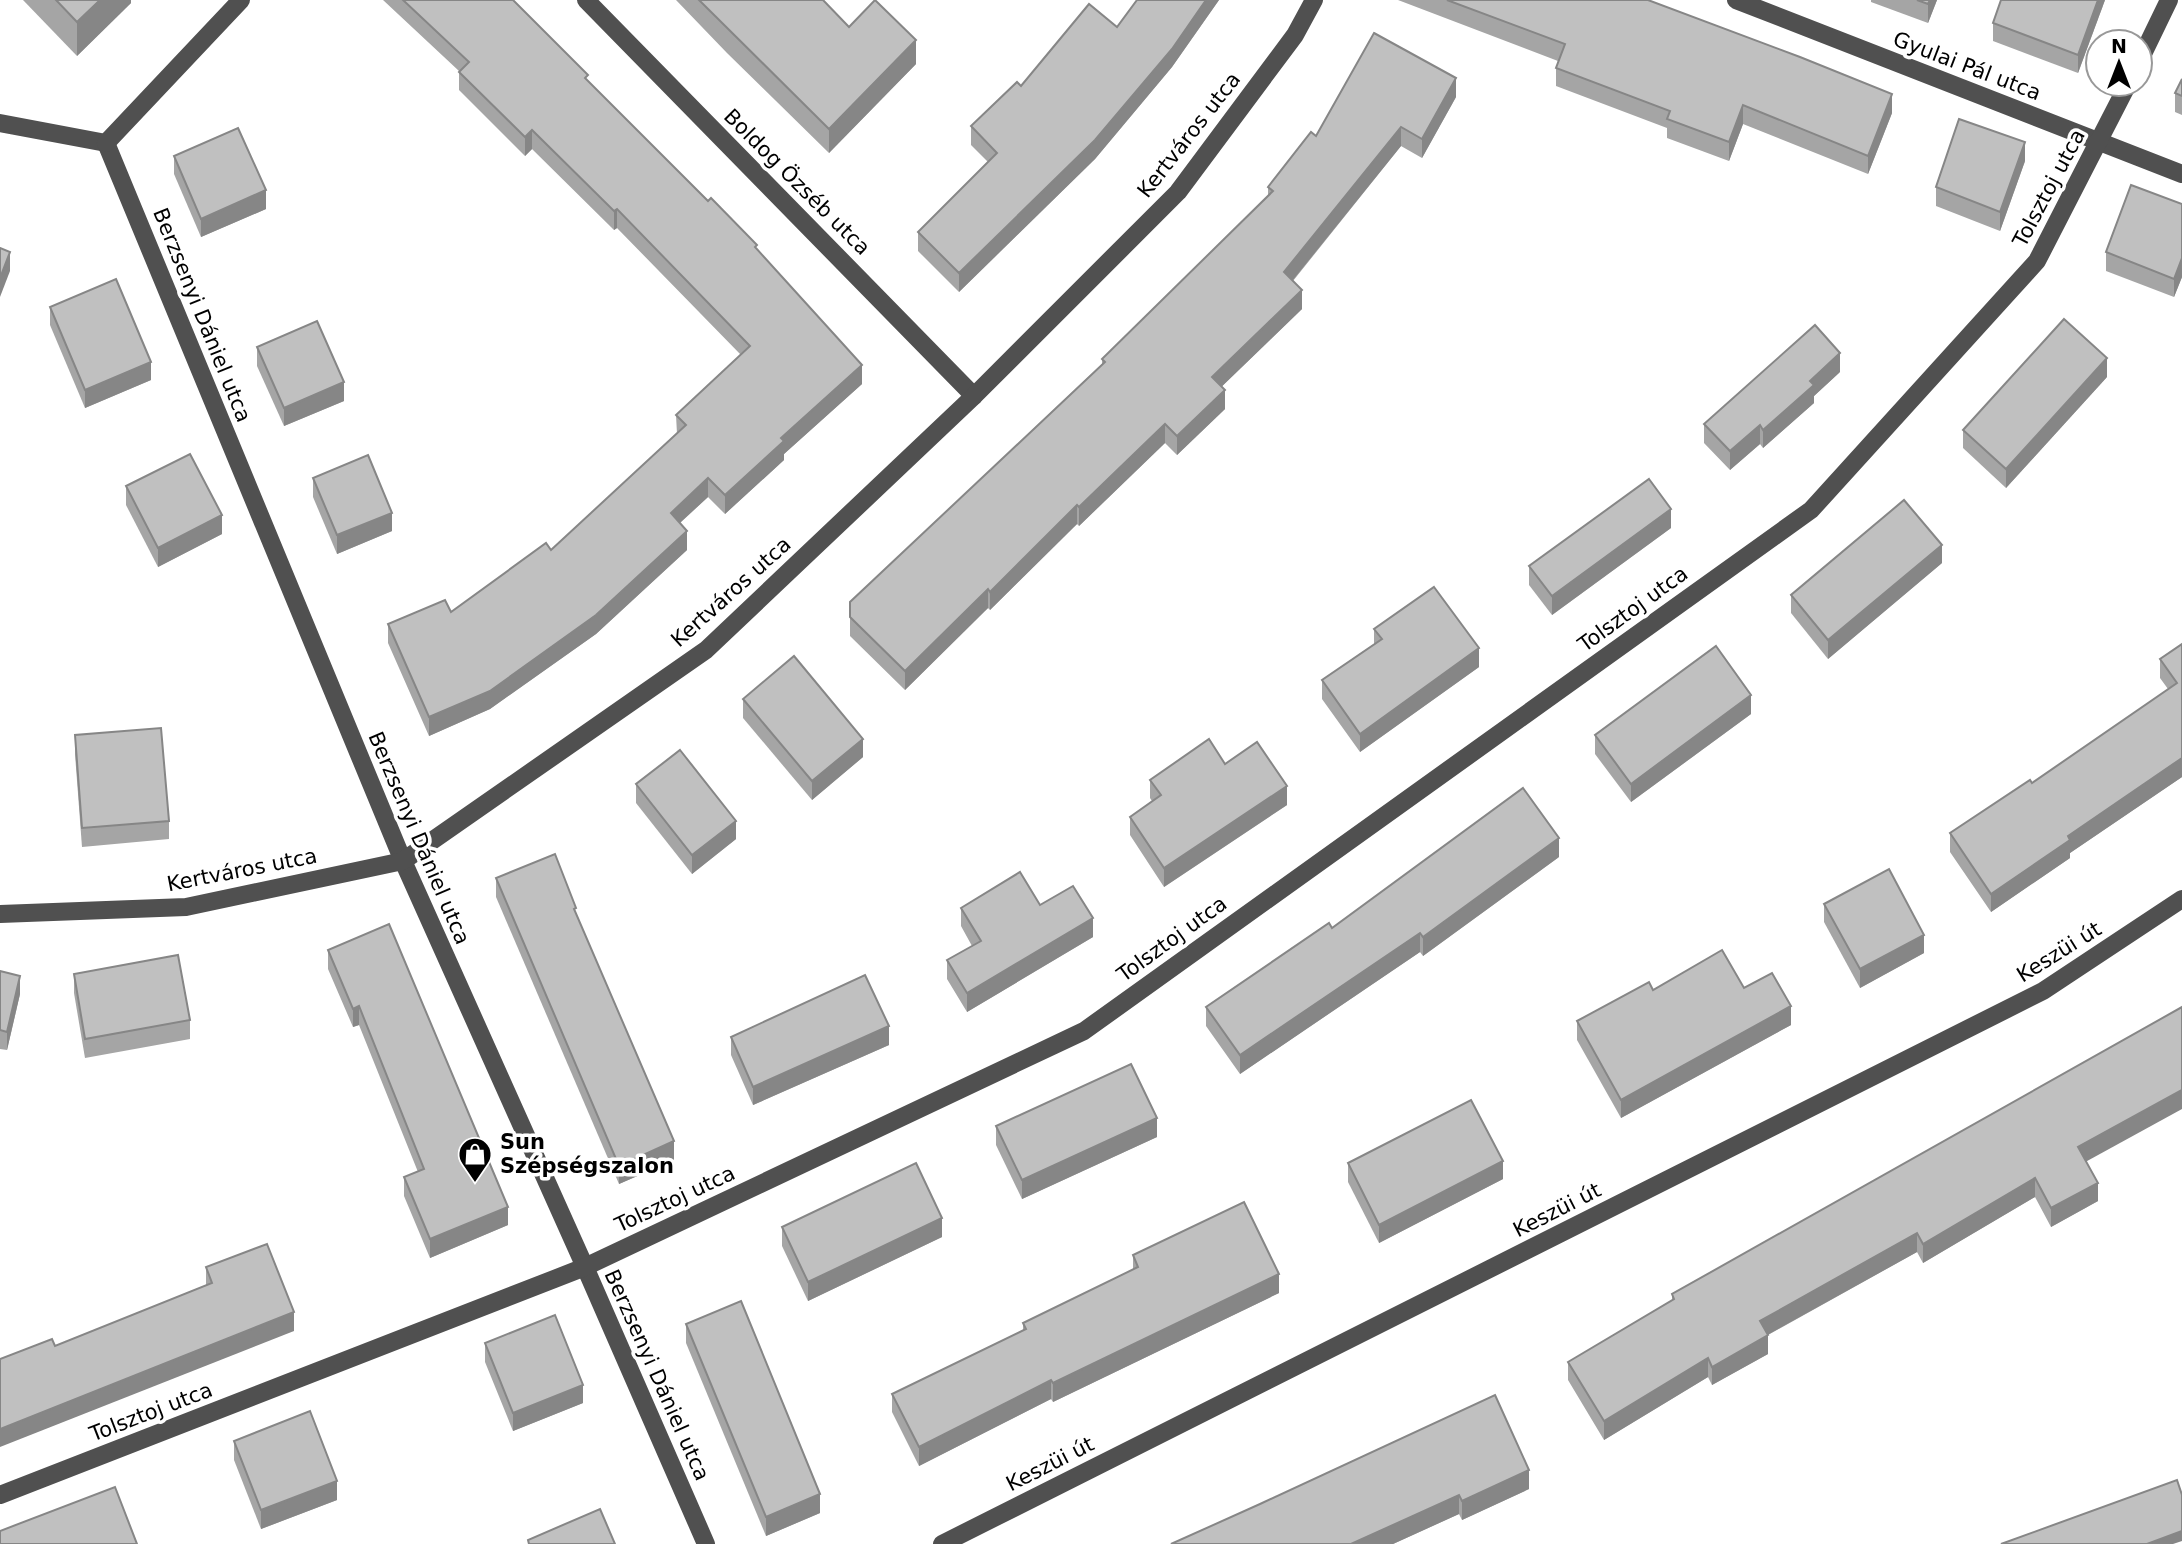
<svg xmlns="http://www.w3.org/2000/svg" width="2182" height="1544" viewBox="0 0 2182 1544" font-family="'DejaVu Sans',sans-serif">
  <style>
    .lines { fill: none; stroke-linecap: round; stroke-linejoin: round }
    .minor { stroke: #505050; stroke-width: 18 }
    .wall { fill: #a5a5a5 }
    .shaded-wall { fill: #868686 }
    .building { fill: #c0c0c0; stroke: #868686; stroke-width: 2 }
    .labels { text-anchor: middle; dominant-baseline: central; stroke-width: 7; stroke-linejoin: round; paint-order: stroke }
    .street-label { font-size: 21px; fill: #000; stroke: #fff }
    .poi-label { font-size: 21px; font-weight: bold; fill: #000; stroke: #fff; text-anchor: start }
  </style>
  <rect width="100%" height="100%" fill="#fff"/>
  <g class="lines">
    <g class="minor">
      <path d="M 586,0 L 974,396"/>
      <path d="M 1736,0 L 2182,174"/>
      <path d="M 2140,60 L 2169,0"/>
      <path d="M 0,123 L 106,143"/>
      <path d="M 106,143 L 403,861 L 585,1267 L 706,1544"/>
      <path d="M 106,143 L 241,0"/>
      <path d="M 0,914 L 186,907 L 403,861 L 706,650 L 974,396 L 1178,192 L 1295,35 L 1314,0"/>
      <path d="M 0,1495 L 585,1267 L 1084,1031 L 1811,510 L 2037,261 L 2128,84"/>
      <path d="M 942,1544 L 2043,991 L 2182,899"/>
    </g>
  </g>
  <g class="wall">
    <path d="M 23,0 L 131,0 L 131,3 L 77,56 Z"/>
    <path d="M 383,0 L 513,0 L 588,81 L 757,249 L 862,384 L 784,454 L 784,460 L 725,514 L 708,497 L 680,523 L 687,550 L 596,634 L 490,709 L 429,736 L 388,643 L 388,624 L 451,612 L 551,550 L 677,434 L 676,415 L 741,355 L 617,228 L 614,230 L 532,149 L 525,156 L 459,90 L 459,71 Z"/>
    <path d="M 676,0 L 823,0 L 849,27 L 916,64 L 829,153 L 727,53 Z"/>
    <path d="M 1137,0 L 1219,0 L 1172,67 L 1095,159 L 959,292 L 918,251 L 918,232 L 988,162 L 971,145 L 971,126 L 1021,86 L 1117,27 Z"/>
    <path d="M 1398,0 L 1648,0 L 1892,113 L 1868,174 L 1743,124 L 1729,161 L 1667,138 L 1667,128 L 1556,86 L 1556,68 L 1558,61 Z"/>
    <path d="M 1871,0 L 1937,0 L 1928,23 L 1871,2 Z"/>
    <path d="M 2105,0 L 2078,73 L 1993,41 L 1993,23 Z"/>
    <path d="M 2182,79 L 2182,115 L 2175,112 L 2175,93 Z"/>
    <path d="M 1456,97 L 1422,158 L 1401,146 L 1293,281 L 1302,309 L 1221,387 L 1225,409 L 1177,455 L 1165,443 L 1079,526 L 1077,524 L 990,610 L 988,608 L 905,690 L 850,636 L 850,602 L 1102,364 L 1102,359 L 1268,197 L 1268,187 L 1316,136 Z"/>
    <path d="M 174,156 L 266,209 L 201,237 L 174,174 Z"/>
    <path d="M 2025,161 L 2000,231 L 1936,206 L 1936,187 Z"/>
    <path d="M 2182,204 L 2182,277 L 2174,297 L 2106,271 L 2106,252 Z"/>
    <path d="M 50,307 L 151,380 L 85,408 L 50,325 Z"/>
    <path d="M 257,347 L 344,401 L 284,426 L 257,366 Z"/>
    <path d="M 1840,372 L 1814,396 L 1814,403 L 1763,448 L 1760,444 L 1730,470 L 1704,443 L 1704,424 Z"/>
    <path d="M 2107,377 L 2006,488 L 1963,448 L 1963,430 Z"/>
    <path d="M 313,478 L 392,531 L 337,554 L 313,497 Z"/>
    <path d="M 126,486 L 222,534 L 158,567 L 126,505 Z"/>
    <path d="M 1671,528 L 1552,615 L 1529,585 L 1529,566 Z"/>
    <path d="M 1942,563 L 1828,659 L 1791,613 L 1791,595 Z"/>
    <path d="M 1374,629 L 1479,667 L 1360,752 L 1322,699 L 1322,680 L 1374,644 Z"/>
    <path d="M 2182,644 L 2182,777 L 2070,853 L 2070,858 L 1991,912 L 1950,852 L 1950,833 L 2032,783 L 2168,689 L 2160,678 L 2160,659 Z"/>
    <path d="M 743,699 L 863,757 L 812,800 L 743,718 Z"/>
    <path d="M 1751,714 L 1631,802 L 1595,754 L 1595,735 Z"/>
    <path d="M 75,735 L 169,821 L 169,839 L 82,847 L 75,754 Z"/>
    <path d="M 1225,764 L 1287,805 L 1164,887 L 1130,835 L 1130,817 L 1152,801 L 1150,798 L 1150,780 Z"/>
    <path d="M 636,784 L 736,839 L 692,874 L 636,803 Z"/>
    <path d="M 1559,857 L 1423,956 L 1420,952 L 1240,1074 L 1206,1026 L 1206,1007 L 1332,928 Z"/>
    <path d="M 496,878 L 576,915 L 674,1160 L 619,1184 L 496,897 Z"/>
    <path d="M 1824,904 L 1924,953 L 1860,988 L 1824,922 Z"/>
    <path d="M 1040,905 L 1093,937 L 967,1012 L 947,979 L 947,960 L 972,946 L 961,926 L 961,908 Z"/>
    <path d="M 328,950 L 508,1225 L 430,1258 L 404,1196 L 404,1177 L 418,1172 L 359,1025 L 353,1027 L 328,969 Z"/>
    <path d="M 0,971 L 20,994 L 7,1050 L 0,1049 Z"/>
    <path d="M 74,974 L 190,1020 L 190,1039 L 85,1058 L 74,993 Z"/>
    <path d="M 1653,990 L 1791,1025 L 1621,1118 L 1577,1040 L 1577,1021 Z"/>
    <path d="M 731,1037 L 889,1045 L 753,1105 L 731,1055 Z"/>
    <path d="M 996,1126 L 1157,1137 L 1022,1199 L 996,1145 Z"/>
    <path d="M 2086,1162 L 2098,1201 L 2051,1227 L 2035,1197 L 1923,1263 L 1917,1252 L 1768,1335 L 1768,1354 L 1712,1385 L 1708,1377 L 1604,1440 L 1568,1380 L 1568,1362 L 1672,1300 L 1672,1294 Z"/>
    <path d="M 1348,1163 L 1503,1179 L 1379,1243 L 1348,1182 Z"/>
    <path d="M 782,1227 L 942,1237 L 808,1301 L 782,1246 Z"/>
    <path d="M 1133,1255 L 1279,1293 L 1053,1402 L 1051,1399 L 919,1466 L 892,1412 L 892,1394 L 1023,1330 L 1023,1323 L 1133,1270 Z"/>
    <path d="M 206,1267 L 294,1331 L 55,1346 L 206,1285 Z"/>
    <path d="M 686,1324 L 820,1513 L 766,1536 L 686,1343 Z"/>
    <path d="M 485,1343 L 583,1403 L 513,1431 L 485,1362 Z"/>
    <path d="M 234,1441 L 337,1500 L 261,1529 L 234,1460 Z"/>
    <path d="M 1529,1489 L 1462,1520 L 1459,1514 L 1393,1544 L 1171,1544 L 1260,1504 Z"/>
  </g>
  <g class="shaded-wall">
    <path d="M 100,0 L 131,0 L 131,3 L 77,56 L 77,22 Z"/>
    <path d="M 1206,0 L 1219,0 L 1172,67 L 1095,159 L 959,292 L 959,273 Z"/>
    <path d="M 1930,0 L 1937,0 L 1928,23 L 1928,4 Z"/>
    <path d="M 2098,0 L 2105,0 L 2078,73 L 2078,55 Z"/>
    <path d="M 916,40 L 916,64 L 829,153 L 829,129 Z"/>
    <path d="M 1456,78 L 1456,97 L 1422,158 L 1422,139 Z"/>
    <path d="M 1892,94 L 1892,113 L 1868,174 L 1868,156 Z"/>
    <path d="M 1743,105 L 1743,124 L 1729,161 L 1729,142 Z"/>
    <path d="M 1401,127 L 1401,146 L 1284,291 L 1284,272 Z"/>
    <path d="M 532,130 L 532,149 L 525,156 L 525,137 Z"/>
    <path d="M 2025,142 L 2025,161 L 2000,231 L 2000,212 Z"/>
    <path d="M 266,190 L 266,209 L 201,237 L 201,219 Z"/>
    <path d="M 617,209 L 617,228 L 614,230 L 614,211 Z"/>
    <path d="M 10,252 L 10,271 L 0,297 L 0,278 Z"/>
    <path d="M 2182,258 L 2182,277 L 2174,297 L 2174,279 Z"/>
    <path d="M 1302,290 L 1302,309 L 1212,396 L 1212,377 Z"/>
    <path d="M 1840,353 L 1840,372 L 1814,396 L 1814,403 L 1763,448 L 1763,430 L 1810,381 Z"/>
    <path d="M 2107,358 L 2107,377 L 2006,488 L 2006,469 Z"/>
    <path d="M 151,362 L 151,380 L 85,408 L 85,390 Z"/>
    <path d="M 862,365 L 862,384 L 784,454 L 784,460 L 725,514 L 725,495 L 781,438 Z"/>
    <path d="M 344,382 L 344,401 L 284,426 L 284,408 Z"/>
    <path d="M 1225,390 L 1225,409 L 1177,455 L 1177,436 Z"/>
    <path d="M 1165,424 L 1165,443 L 1079,526 L 1079,507 Z"/>
    <path d="M 1760,425 L 1760,444 L 1730,470 L 1730,451 Z"/>
    <path d="M 708,478 L 708,497 L 671,531 L 671,513 Z"/>
    <path d="M 1077,505 L 1077,524 L 990,610 L 990,592 Z"/>
    <path d="M 1671,509 L 1671,528 L 1552,615 L 1552,596 Z"/>
    <path d="M 392,513 L 392,531 L 337,554 L 337,535 Z"/>
    <path d="M 222,515 L 222,534 L 158,567 L 158,548 Z"/>
    <path d="M 687,531 L 687,550 L 596,634 L 490,709 L 429,736 L 429,717 Z"/>
    <path d="M 1942,545 L 1942,563 L 1828,659 L 1828,640 Z"/>
    <path d="M 988,589 L 988,608 L 905,690 L 905,671 Z"/>
    <path d="M 1479,648 L 1479,667 L 1360,752 L 1360,734 Z"/>
    <path d="M 1751,695 L 1751,714 L 1631,802 L 1631,784 Z"/>
    <path d="M 863,739 L 863,757 L 812,800 L 812,781 Z"/>
    <path d="M 2182,758 L 2182,777 L 2070,853 L 2070,858 L 1991,912 L 1991,894 L 2068,836 Z"/>
    <path d="M 1287,786 L 1287,805 L 1164,887 L 1164,868 Z"/>
    <path d="M 736,821 L 736,839 L 692,874 L 692,855 Z"/>
    <path d="M 1559,838 L 1559,857 L 1423,956 L 1423,937 Z"/>
    <path d="M 1093,918 L 1093,937 L 967,1012 L 967,993 Z"/>
    <path d="M 1420,933 L 1420,952 L 1240,1074 L 1240,1055 Z"/>
    <path d="M 1924,935 L 1924,953 L 1860,988 L 1860,969 Z"/>
    <path d="M 20,976 L 20,994 L 7,1050 L 7,1032 Z"/>
    <path d="M 359,1006 L 359,1025 L 353,1027 L 353,1009 Z"/>
    <path d="M 1791,1006 L 1791,1025 L 1621,1118 L 1621,1100 Z"/>
    <path d="M 889,1026 L 889,1045 L 753,1105 L 753,1087 Z"/>
    <path d="M 2182,1090 L 2182,1109 L 2078,1166 L 2078,1147 Z"/>
    <path d="M 1157,1118 L 1157,1137 L 1022,1199 L 1022,1180 Z"/>
    <path d="M 674,1141 L 674,1160 L 619,1184 L 619,1166 Z"/>
    <path d="M 1503,1161 L 1503,1179 L 1379,1243 L 1379,1225 Z"/>
    <path d="M 2035,1178 L 2035,1197 L 1923,1263 L 1923,1244 Z"/>
    <path d="M 2098,1183 L 2098,1201 L 2051,1227 L 2051,1208 Z"/>
    <path d="M 508,1207 L 508,1225 L 430,1258 L 430,1239 Z"/>
    <path d="M 942,1218 L 942,1237 L 808,1301 L 808,1282 Z"/>
    <path d="M 1917,1233 L 1917,1252 L 1760,1339 L 1760,1321 Z"/>
    <path d="M 1279,1274 L 1279,1293 L 1053,1402 L 1053,1383 Z"/>
    <path d="M 294,1312 L 294,1331 L 0,1447 L 0,1429 Z"/>
    <path d="M 1768,1335 L 1768,1354 L 1712,1385 L 1712,1367 Z"/>
    <path d="M 1708,1358 L 1708,1377 L 1604,1440 L 1604,1421 Z"/>
    <path d="M 1051,1380 L 1051,1399 L 919,1466 L 919,1447 Z"/>
    <path d="M 583,1385 L 583,1403 L 513,1431 L 513,1413 Z"/>
    <path d="M 1529,1470 L 1529,1489 L 1462,1520 L 1462,1501 Z"/>
    <path d="M 337,1481 L 337,1500 L 261,1529 L 261,1510 Z"/>
    <path d="M 820,1494 L 820,1513 L 766,1536 L 766,1517 Z"/>
    <path d="M 1459,1495 L 1459,1514 L 1393,1544 L 1351,1544 Z"/>
    <path d="M 2182,1531 L 2182,1541 L 2173,1544 L 2147,1544 Z"/>
  </g>
  <g class="building">
    <path d="M 56,0 L 100,0 L 77,22 Z"/>
    <path d="M 403,0 L 513,0 L 588,75 L 585,78 L 708,201 L 711,198 L 757,245 L 755,247 L 862,365 L 781,438 L 784,441 L 725,495 L 708,478 L 671,513 L 687,531 L 596,615 L 490,691 L 429,717 L 388,624 L 445,600 L 451,612 L 546,543 L 551,550 L 686,425 L 676,415 L 750,346 L 617,209 L 614,211 L 532,130 L 525,137 L 459,72 L 469,62 Z"/>
    <path d="M 699,0 L 823,0 L 849,27 L 875,0 L 916,40 L 829,129 Z"/>
    <path d="M 1137,0 L 1206,0 L 1172,49 L 1095,140 L 959,273 L 918,232 L 997,153 L 971,126 L 1017,82 L 1021,86 L 1089,4 L 1117,27 Z"/>
    <path d="M 1447,0 L 1648,0 L 1800,57 L 1892,94 L 1868,156 L 1743,105 L 1729,142 L 1667,119 L 1670,111 L 1556,68 L 1565,44 Z"/>
    <path d="M 1917,0 L 1930,0 L 1928,4 Z"/>
    <path d="M 2001,0 L 2098,0 L 2078,55 L 1993,23 Z"/>
    <path d="M 1374,33 L 1456,78 L 1422,139 L 1401,127 L 1284,272 L 1302,290 L 1212,377 L 1225,390 L 1177,436 L 1165,424 L 1079,507 L 1077,505 L 990,592 L 988,589 L 905,671 L 850,617 L 850,602 L 1105,362 L 1102,359 L 1273,191 L 1268,187 L 1311,132 L 1316,136 Z"/>
    <path d="M 2182,79 L 2182,96 L 2175,93 Z"/>
    <path d="M 1959,119 L 2025,142 L 2000,212 L 1936,187 Z"/>
    <path d="M 238,128 L 266,190 L 201,219 L 174,156 Z"/>
    <path d="M 2131,185 L 2182,204 L 2182,258 L 2174,279 L 2106,252 Z"/>
    <path d="M 0,248 L 10,252 L 0,278 Z"/>
    <path d="M 116,279 L 151,362 L 85,390 L 50,307 Z"/>
    <path d="M 2064,319 L 2107,358 L 2006,469 L 1963,430 Z"/>
    <path d="M 317,321 L 344,382 L 284,408 L 257,347 Z"/>
    <path d="M 1815,325 L 1840,353 L 1810,381 L 1814,385 L 1763,430 L 1760,425 L 1730,451 L 1704,424 Z"/>
    <path d="M 190,454 L 222,515 L 158,548 L 126,486 Z"/>
    <path d="M 368,455 L 392,513 L 337,535 L 313,478 Z"/>
    <path d="M 1649,479 L 1671,509 L 1552,596 L 1529,566 Z"/>
    <path d="M 1904,500 L 1942,545 L 1828,640 L 1791,595 Z"/>
    <path d="M 1434,587 L 1479,648 L 1360,734 L 1322,680 L 1382,639 L 1374,629 Z"/>
    <path d="M 2182,644 L 2182,758 L 2068,836 L 2070,840 L 1991,894 L 1950,833 L 2030,780 L 2032,783 L 2177,683 L 2160,659 Z"/>
    <path d="M 1716,646 L 1751,695 L 1631,784 L 1595,735 Z"/>
    <path d="M 794,656 L 863,739 L 812,781 L 743,699 Z"/>
    <path d="M 161,728 L 169,821 L 82,828 L 75,735 Z"/>
    <path d="M 1209,739 L 1225,764 L 1257,742 L 1287,786 L 1164,868 L 1130,817 L 1161,795 L 1150,780 Z"/>
    <path d="M 680,750 L 736,821 L 692,855 L 636,784 Z"/>
    <path d="M 1523,788 L 1559,838 L 1423,937 L 1420,933 L 1240,1055 L 1206,1007 L 1329,923 L 1332,928 Z"/>
    <path d="M 555,854 L 576,908 L 574,909 L 674,1141 L 619,1166 L 496,878 Z"/>
    <path d="M 1889,869 L 1924,935 L 1860,969 L 1824,904 Z"/>
    <path d="M 1020,872 L 1040,905 L 1073,886 L 1093,918 L 967,993 L 947,960 L 981,941 L 961,908 Z"/>
    <path d="M 389,924 L 508,1207 L 430,1239 L 404,1177 L 424,1169 L 359,1006 L 353,1009 L 328,950 Z"/>
    <path d="M 1722,950 L 1744,988 L 1772,973 L 1791,1006 L 1621,1100 L 1577,1021 L 1649,982 L 1653,990 Z"/>
    <path d="M 178,955 L 190,1020 L 85,1039 L 74,974 Z"/>
    <path d="M 0,971 L 20,976 L 7,1032 L 0,1030 Z"/>
    <path d="M 865,975 L 889,1026 L 753,1087 L 731,1037 Z"/>
    <path d="M 2182,1007 L 2182,1090 L 2078,1147 L 2098,1183 L 2051,1208 L 2035,1178 L 1923,1244 L 1917,1233 L 1760,1321 L 1768,1335 L 1712,1367 L 1708,1358 L 1604,1421 L 1568,1362 L 1674,1299 L 1672,1294 Z"/>
    <path d="M 1131,1064 L 1157,1118 L 1022,1180 L 996,1126 Z"/>
    <path d="M 1471,1100 L 1503,1161 L 1379,1225 L 1348,1163 Z"/>
    <path d="M 916,1163 L 942,1218 L 808,1282 L 782,1227 Z"/>
    <path d="M 1244,1202 L 1279,1274 L 1053,1383 L 1051,1380 L 919,1447 L 892,1394 L 1026,1329 L 1023,1323 L 1138,1267 L 1133,1255 Z"/>
    <path d="M 267,1244 L 294,1312 L 0,1429 L 0,1359 L 52,1339 L 55,1346 L 212,1283 L 206,1267 Z"/>
    <path d="M 741,1301 L 820,1494 L 766,1517 L 686,1324 Z"/>
    <path d="M 555,1315 L 583,1385 L 513,1413 L 485,1343 Z"/>
    <path d="M 1495,1395 L 1529,1470 L 1462,1501 L 1459,1495 L 1351,1544 L 1171,1544 L 1260,1504 Z"/>
    <path d="M 310,1411 L 337,1481 L 261,1510 L 234,1441 Z"/>
    <path d="M 2177,1480 L 2182,1495 L 2182,1531 L 2147,1544 L 2001,1544 Z"/>
    <path d="M 115,1487 L 137,1544 L 0,1544 L 0,1531 Z"/>
    <path d="M 600,1509 L 615,1544 L 529,1544 L 528,1540 Z"/>
  </g>
  <defs>
    <symbol id="shop-pin" viewBox="-11 -11 22 30"><path d="M0 17L-7.5 6A9.5 9.5 0 1 1 7.5 6Z" fill="#000" stroke="#fff"/><path d="M-5-2.5h2.3a2.7 3.5 0 0 1 5.4 0H5L5.5 6h-11ZM-1.5-2.5h3a1.5 2.3 0 0 0-3 0Z" fill="#fff"/></symbol>
  </defs>
  <g fill-rule="evenodd">
    <use href="#shop-pin" x="456" y="1135" width="38" height="52"/>
  </g>
  <g class="labels">
    <g class="street-label">
      <text transform="translate(1967 66) rotate(21)">Gyulai Pál utca</text>
      <text transform="translate(1189 135) rotate(-52)">Kertváros utca</text>
      <text transform="translate(797 182) rotate(45)">Boldog Özséb utca</text>
      <text transform="translate(2049 188) rotate(-62)">Tolsztoj utca</text>
      <text transform="translate(202 315) rotate(68)">Berzsenyi Dániel utca</text>
      <text transform="translate(731 592) rotate(-42)">Kertváros utca</text>
      <text transform="translate(1633 609) rotate(-36)">Tolsztoj utca</text>
      <text transform="translate(419 838) rotate(67)">Berzsenyi Dániel utca</text>
      <text transform="translate(242 870) rotate(-11)">Kertváros utca</text>
      <text transform="translate(1172 939) rotate(-36)">Tolsztoj utca</text>
      <text transform="translate(2059 952) rotate(-32)">Keszüi út</text>
      <text transform="translate(675 1199) rotate(-25)">Tolsztoj utca</text>
      <text transform="translate(1557 1210) rotate(-27)">Keszüi út</text>
      <text transform="translate(657 1375) rotate(66)">Berzsenyi Dániel utca</text>
      <text transform="translate(151 1412) rotate(-21)">Tolsztoj utca</text>
      <text transform="translate(1050 1464) rotate(-27)">Keszüi út</text>
    </g>
    <g class="poi-label">
      <text x="500" y="1142">Sun<tspan x="500" dy="24">Szépségszalon</tspan></text>
    </g>
  </g>
  <g transform="translate(2119 63)"><circle r="33" fill="#ffffff" stroke="#999999" stroke-width="2"/>
  <path d="M0-5L12 26L0 18L-12 26Z" fill="#000000"/>
  <text y="-10" font-size="19" font-weight="bold" text-anchor="middle" fill="#000000">N</text>
  </g>
</svg>
